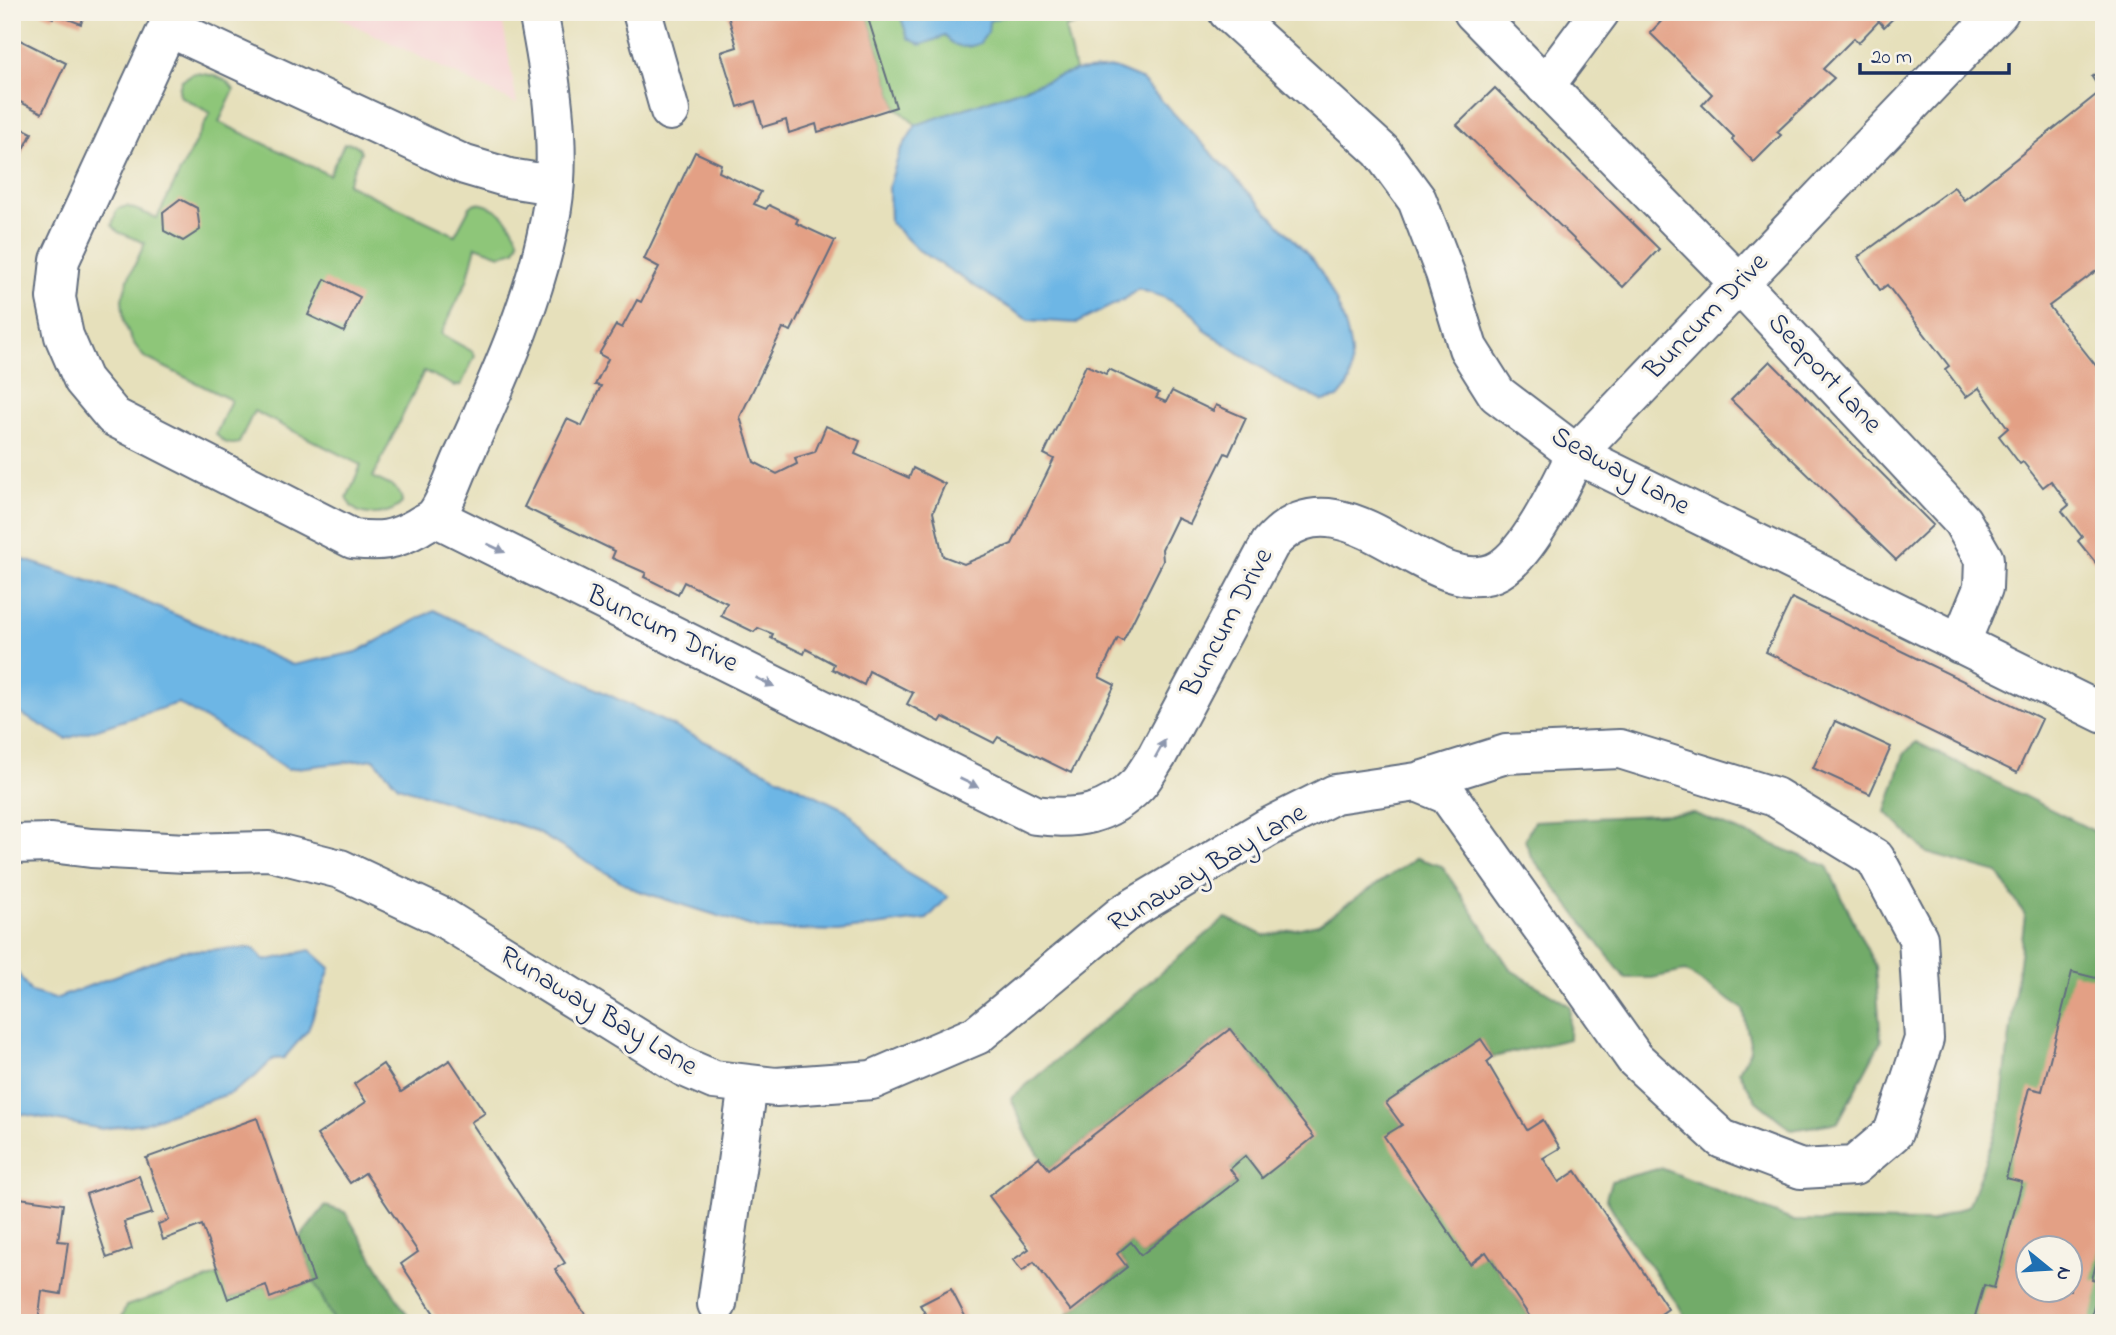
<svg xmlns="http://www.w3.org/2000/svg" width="2116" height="1335" viewBox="0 0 2116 1335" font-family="'Indie Flower',sans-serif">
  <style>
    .built { fill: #f7cfd3 }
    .green { fill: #8ec679; stroke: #547a6c; stroke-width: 2 }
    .forest { fill: #72ab69; stroke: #466d64; stroke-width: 2; fill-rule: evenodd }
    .water { fill: #6db6e5; stroke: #4472a2; stroke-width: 2 }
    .building { fill: #e3a085; fill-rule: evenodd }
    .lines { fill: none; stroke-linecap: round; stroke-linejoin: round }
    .minor-casing { stroke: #626d7f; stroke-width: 42 }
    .minor { stroke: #fff; stroke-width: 38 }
    .oneway { fill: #8d97ae }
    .labels { text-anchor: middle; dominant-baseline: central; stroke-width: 6; stroke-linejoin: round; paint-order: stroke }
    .street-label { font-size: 28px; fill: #1b2f5e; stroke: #f7f3e8 }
  </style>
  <rect width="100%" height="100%" fill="#f7f3e8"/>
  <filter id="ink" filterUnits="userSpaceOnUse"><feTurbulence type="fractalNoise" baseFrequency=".0143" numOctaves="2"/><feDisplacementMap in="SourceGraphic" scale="14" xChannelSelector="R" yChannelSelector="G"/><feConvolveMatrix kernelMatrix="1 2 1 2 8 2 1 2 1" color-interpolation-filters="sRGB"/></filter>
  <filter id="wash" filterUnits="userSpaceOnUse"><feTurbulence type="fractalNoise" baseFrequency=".00686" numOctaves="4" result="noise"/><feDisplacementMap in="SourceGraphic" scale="28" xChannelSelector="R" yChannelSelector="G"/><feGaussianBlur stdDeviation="1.57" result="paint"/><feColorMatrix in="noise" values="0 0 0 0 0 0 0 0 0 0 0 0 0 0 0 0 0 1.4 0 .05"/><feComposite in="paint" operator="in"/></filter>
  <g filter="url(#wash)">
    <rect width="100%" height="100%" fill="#e6e0bb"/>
    <path class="built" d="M 327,12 L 501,12 L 517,104 Z"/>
    <g class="green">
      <path d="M 866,12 L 1090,12 L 1092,19 L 1065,28 L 1075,71 L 916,125 L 896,107 Z"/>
      <path d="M 194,73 C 210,75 225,75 234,90 L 219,122 L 329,175 L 344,144 C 352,142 358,144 361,152 L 347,184 L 455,235 L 470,207 L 475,203 C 497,204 512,221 519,241 L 515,250 L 500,255 L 476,246 L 467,281 L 441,334 L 473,352 L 475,356 L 461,385 L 455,386 L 424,371 L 373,477 C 385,484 402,487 402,503 C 392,514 366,519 353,508 C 350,506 349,501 347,498 L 361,465 L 254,411 L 239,443 C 228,446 223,442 216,434 L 231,400 L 144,357 L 132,341 L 124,322 L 122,299 L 128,279 L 145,243 L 118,232 L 112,225 L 117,209 L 127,206 L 157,218 L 210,113 L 180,96 L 179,89 L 182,80 Z"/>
      <path d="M 220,1275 L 229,1299 L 266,1285 L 271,1298 L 314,1281 L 335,1323 L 119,1323 L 126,1306 Z"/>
    </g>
    <g class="forest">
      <path d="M 1916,742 L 2104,836 L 2104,1323 L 1688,1323 L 1679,1306 L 1628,1236 L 1606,1198 L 1611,1181 L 1661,1168 L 1794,1221 L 1931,1222 L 1969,1205 L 1999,1122 L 2025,915 L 1998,873 L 1927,853 L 1886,812 L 1904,754 ZM 2028,1248 L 2070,1248 L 2070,1290 L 2028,1290 Z"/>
      <path d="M 1693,813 L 1827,866 L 1875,966 L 1881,1041 L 1838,1122 L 1792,1130 L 1756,1101 L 1739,1071 L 1751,1049 L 1743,1009 L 1685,971 L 1652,978 L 1625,978 L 1531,856 L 1525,840 L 1534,821 Z"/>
      <path d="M 1416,858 L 1442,866 L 1511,970 L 1570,1006 L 1569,1039 L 1493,1057 L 1481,1040 L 1387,1103 L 1402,1125 L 1470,1263 L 1486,1252 L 1534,1323 L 1062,1323 L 1071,1311 L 1127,1268 L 1117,1254 L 1131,1242 L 1142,1255 L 1238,1180 L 1230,1169 L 1245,1156 L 1262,1177 L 1313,1137 L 1230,1029 L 1049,1169 L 1028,1138 L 1011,1098 L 1226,918 L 1265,936 L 1318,924 Z"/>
      <path d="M 325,1206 L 345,1212 L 412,1323 L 335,1323 L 314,1281 L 299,1239 Z"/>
    </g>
    <g class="water">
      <path d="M 899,12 L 1015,12 L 989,21 L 988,32 L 980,43 C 966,49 955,49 945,36 L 921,45 L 908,38 Z"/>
      <path d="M 1114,68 L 1141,79 L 1314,261 C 1335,294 1357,340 1350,380 C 1349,386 1342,393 1338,398 L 1323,401 L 1286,384 L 1206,331 L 1194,315 L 1163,297 L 1138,289 L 1125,299 L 1077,323 L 1028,320 L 917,249 L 890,222 L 889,186 L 900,151 L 916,125 L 1075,71 Z"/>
      <path d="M 12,556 L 120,591 L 293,665 L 357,652 L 434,610 L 846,810 L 905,872 L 948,897 L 927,919 L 839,931 L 760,929 L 636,890 L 531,829 L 398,786 L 374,759 L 288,769 L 178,703 L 66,739 L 12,709 Z"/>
      <path d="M 253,948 L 265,961 L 310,950 L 330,968 L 308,1030 L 284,1058 L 273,1059 L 255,1077 L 231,1093 L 143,1123 L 102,1129 L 12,1112 L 12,965 L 31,992 L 55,999 L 181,951 Z"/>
    </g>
    <g id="blocks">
      <g class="building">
        <path d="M 39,12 L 85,12 L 81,24 L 55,14 L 53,18 Z"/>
        <path d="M 727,12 L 866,12 L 896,107 L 818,132 L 816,124 L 789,133 L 786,120 L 763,127 L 755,101 L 738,107 L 721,52 L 737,47 Z"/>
        <path d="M 1670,12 L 1900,12 L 1884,27 L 1879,21 L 1858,43 L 1854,38 L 1823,69 L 1834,78 L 1777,132 L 1781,135 L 1754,162 L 1732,140 L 1734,137 L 1702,105 L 1712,94 L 1650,33 Z"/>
        <path d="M 12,36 L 66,63 L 42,113 L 12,98 Z"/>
        <path d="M 2104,68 L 2104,265 L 2049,306 L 2104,376 L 2104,565 L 2099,567 L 2078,541 L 2082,537 L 2062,511 L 2069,505 L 2051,481 L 2043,487 L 2023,462 L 2020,464 L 1999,436 L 2008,428 L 1979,388 L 1966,397 L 1945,369 L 1949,366 L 1887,285 L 1880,290 L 1858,257 L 1954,187 L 1964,200 L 2101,91 L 2092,77 Z"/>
        <path d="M 1495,88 L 1659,249 L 1623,287 L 1457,125 Z"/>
        <path d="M 12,123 L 32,133 L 12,173 Z"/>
        <path d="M 695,152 L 721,164 L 719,172 L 761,192 L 754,204 L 766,209 L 769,205 L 798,219 L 796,223 L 835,241 L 791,331 L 783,328 L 740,417 L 754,462 L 777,474 L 797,464 L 795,458 L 815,452 L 826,426 L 860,441 L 855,454 L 909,478 L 913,468 L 945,484 L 933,512 L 943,556 L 964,564 L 1012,544 L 1054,459 L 1044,454 L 1086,365 L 1106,374 L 1109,369 L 1159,393 L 1156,398 L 1166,402 L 1172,391 L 1213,411 L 1216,405 L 1246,418 L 1229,455 L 1225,453 L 1190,524 L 1177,518 L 1162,549 L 1163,561 L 1123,641 L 1118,638 L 1099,677 L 1115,685 L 1071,773 L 998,737 L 994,743 L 943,717 L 940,722 L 907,704 L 913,693 L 869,671 L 864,685 L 832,669 L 834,664 L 806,649 L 804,654 L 771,638 L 773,634 L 758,628 L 754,632 L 721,616 L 727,603 L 684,582 L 678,594 L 644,577 L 646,573 L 612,558 L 615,551 L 524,507 L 567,419 L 582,426 L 601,386 L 595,385 L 608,359 L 599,354 L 616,325 L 622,328 L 637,300 L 641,302 L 659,267 L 644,259 Z"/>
        <path d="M 180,199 L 197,208 L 200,230 L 183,241 L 164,231 L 163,212 Z"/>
        <path d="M 325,279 L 360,297 L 344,332 L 308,315 Z"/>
        <path d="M 1770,361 L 1933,525 L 1896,560 L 1731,400 Z"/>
        <path d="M 1792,598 L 2042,719 L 2017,773 L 1766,652 Z"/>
        <path d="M 1835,721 L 1891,747 L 1870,794 L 1813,768 Z"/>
        <path d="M 2072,972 L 2104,980 L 2104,1241 L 2102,1240 L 2092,1280 L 2100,1282 L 2090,1323 L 2000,1323 L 1975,1316 L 1984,1285 L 1994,1288 L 2022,1182 L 2006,1178 L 2029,1088 L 2042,1091 ZM 2028,1248 L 2070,1248 L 2070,1290 L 2028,1290 Z"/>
        <path d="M 1230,1029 L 1314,1137 L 1262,1178 L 1245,1156 L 1230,1169 L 1238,1180 L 1141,1255 L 1131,1242 L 1117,1254 L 1127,1267 L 1071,1311 L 1034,1262 L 1022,1271 L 1013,1260 L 1029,1249 L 989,1196 L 1039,1157 L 1049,1169 Z"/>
        <path d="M 1481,1039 L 1493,1057 L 1487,1062 L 1527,1130 L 1543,1120 L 1560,1148 L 1543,1158 L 1559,1182 L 1576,1171 L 1668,1309 L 1648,1323 L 1534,1323 L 1486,1252 L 1470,1264 L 1384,1136 L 1402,1125 L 1386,1103 Z"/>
        <path d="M 450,1060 L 485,1113 L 471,1122 L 565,1263 L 555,1269 L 591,1323 L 453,1323 L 448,1315 L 439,1321 L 401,1264 L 418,1252 L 365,1173 L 350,1183 L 317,1135 L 366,1102 L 354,1084 L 383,1064 L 401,1092 Z"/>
        <path d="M 257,1118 L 314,1281 L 270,1298 L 266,1285 L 228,1299 L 202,1225 L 163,1240 L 158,1224 L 169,1220 L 146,1158 Z"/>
        <path d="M 139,1176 L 152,1213 L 124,1222 L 132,1249 L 107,1258 L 86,1194 Z"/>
        <path d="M 12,1197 L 63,1204 L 58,1241 L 68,1242 L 61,1294 L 42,1291 L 38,1323 L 12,1323 Z"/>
        <path d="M 951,1289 L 967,1320 L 961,1323 L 912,1323 L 926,1315 L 920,1305 Z"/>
      </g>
    </g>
  </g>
  <g filter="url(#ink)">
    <use href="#blocks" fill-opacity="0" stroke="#626d7f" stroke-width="2"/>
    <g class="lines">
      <defs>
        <g id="minor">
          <path d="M 538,12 C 550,72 562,147 552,208 C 538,293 501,375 465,453 C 456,471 448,499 436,515 C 432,520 424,523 418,527 C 393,541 381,542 353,539 L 114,417 L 83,380 L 64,336 L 56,298 L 60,260 L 168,27 L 465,165 L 509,178 L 553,185"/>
          <path d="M 642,12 L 670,111"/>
          <path d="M 1228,12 L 1381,151 L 1417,200 L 1445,273 L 1468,348 L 1497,394 L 1576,454 L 2104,714"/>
          <path d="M 1473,12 L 1739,283 L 1962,521 L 1984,559 L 1983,588 L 1960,644"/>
          <path d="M 1545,86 L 1600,12"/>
          <path d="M 435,517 L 1035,815 C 1077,820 1107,816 1138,784 C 1145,776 1151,765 1157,756 L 1270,544 C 1343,460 1433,608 1499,570 C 1530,552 1560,486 1576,454 L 1999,12"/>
          <path d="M 12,844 L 51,843 L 91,848 L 186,853 L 269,851 L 340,869 L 442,917 L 684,1067 L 714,1080 L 776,1087 L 872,1080 L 977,1035 L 1123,914 L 1267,828 L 1335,794 L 1417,782 L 1448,795 L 1635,1059 L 1722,1139 L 1801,1169 L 1854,1166 L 1893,1133 L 1924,1039 L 1918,938 L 1875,858 L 1775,797 L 1620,749 L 1506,754 L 1417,782"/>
          <path d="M 717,1304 L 748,1085"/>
        </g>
      </defs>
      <use href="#minor" class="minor-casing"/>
      <use href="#minor" class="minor"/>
    </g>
    <defs><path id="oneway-solid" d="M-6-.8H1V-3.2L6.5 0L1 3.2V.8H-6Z" transform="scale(1.75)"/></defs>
    <g class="oneway">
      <use href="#oneway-solid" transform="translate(496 548) rotate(26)"/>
      <use href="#oneway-solid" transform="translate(765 682) rotate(26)"/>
      <use href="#oneway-solid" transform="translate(1160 749) rotate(-61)"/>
      <use href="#oneway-solid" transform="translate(969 783) rotate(26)"/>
    </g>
  </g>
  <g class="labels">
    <g class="street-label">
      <text transform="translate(1707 317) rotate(-46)">Buncum Drive</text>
      <text transform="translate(1824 374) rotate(47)">Seaport Lane</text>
      <text transform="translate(1620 472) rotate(29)">Seaway Lane</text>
      <text transform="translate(1228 623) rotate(-62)">Buncum Drive</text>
      <text transform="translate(662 630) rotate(26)">Buncum Drive</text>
      <text transform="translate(1208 869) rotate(-31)">Runaway Bay Lane</text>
      <text transform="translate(598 1012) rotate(31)">Runaway Bay Lane</text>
    </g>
  </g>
  <rect width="2116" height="1335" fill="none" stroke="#f7f3e8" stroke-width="42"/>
  <g transform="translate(2049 1269) rotate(108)"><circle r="33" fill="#f7f3e8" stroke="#9fa5b1" stroke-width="2"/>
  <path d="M0-5L12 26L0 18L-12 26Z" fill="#1f6fb2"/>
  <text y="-10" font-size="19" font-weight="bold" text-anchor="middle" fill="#1b2f5e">N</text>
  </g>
  <path d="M1860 63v10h149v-10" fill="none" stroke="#1b2f5e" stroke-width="3.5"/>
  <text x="1871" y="63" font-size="21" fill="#1b2f5e" stroke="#f7f3e8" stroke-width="5" paint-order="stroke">20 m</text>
</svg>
